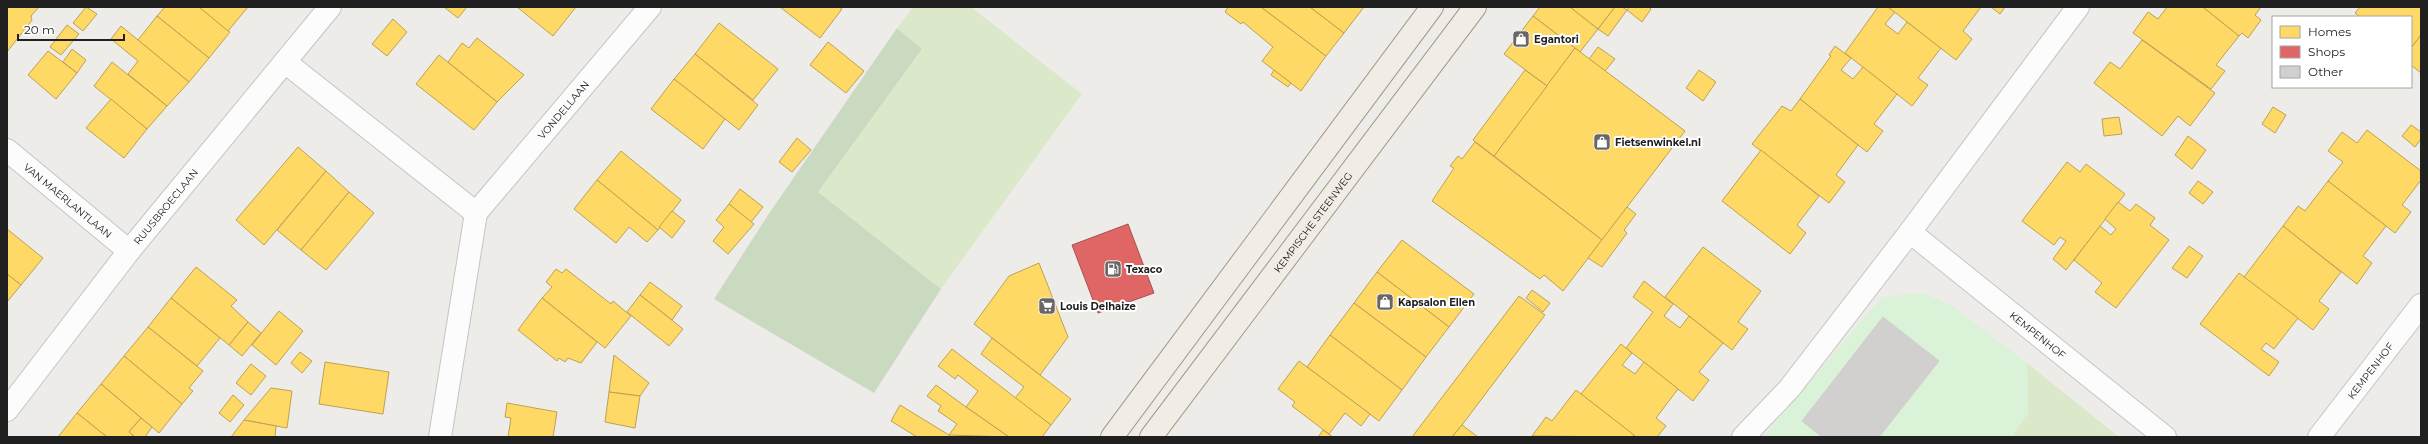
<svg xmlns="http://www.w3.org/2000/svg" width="2428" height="444" viewBox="0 0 2428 444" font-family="Montserrat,sans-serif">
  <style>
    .grass { fill: #dbe9ca }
    .forest { fill: #cadac0 }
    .park { fill: #d9f2d8 }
    .homes { fill: #ffd966; stroke: #bca251 }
    .shops { fill: #e06666; stroke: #a65151 }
    .building { fill: #d2d0ce; stroke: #d1ceca }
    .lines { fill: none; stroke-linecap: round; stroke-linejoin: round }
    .minor-casing { stroke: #c5c4c3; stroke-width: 24 }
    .primary-casing { stroke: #a39a87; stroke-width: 24 }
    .minor { stroke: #fcfcfc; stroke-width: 22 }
    .primary { stroke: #f1ece6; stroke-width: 22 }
    .labels { text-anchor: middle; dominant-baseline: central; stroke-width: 4; stroke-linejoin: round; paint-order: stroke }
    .poi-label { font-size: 10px; font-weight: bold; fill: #202020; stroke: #fff; text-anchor: start }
    .street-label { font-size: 10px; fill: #202020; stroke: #fff }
  </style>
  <rect width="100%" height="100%" fill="#eeece9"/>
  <g class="grass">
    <path d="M 913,7 L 971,7 L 1082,94 L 941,289 L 818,192 L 922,49 L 897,28 Z"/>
    <path d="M 2027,363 L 2119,437 L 2011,437 L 2028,413 Z"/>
  </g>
  <path class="forest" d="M 897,28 L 922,49 L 818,192 L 941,289 L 874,393 L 714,299 L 770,212 Z"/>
  <path class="park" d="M 1923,293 L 1951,305 L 2027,363 L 2028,413 L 2011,437 L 1763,437 L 1882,297 Z"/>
  <g class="homes">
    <path d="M 7,7 L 39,7 L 31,16 L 32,20 L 7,52 Z"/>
    <path d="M 86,7 L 97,14 L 83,31 L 73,23 Z"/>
    <path d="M 165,7 L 199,7 L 230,32 L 209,58 L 157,16 Z"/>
    <path d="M 199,7 L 248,7 L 228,31 Z"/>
    <path d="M 444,7 L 467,7 L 458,18 Z"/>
    <path d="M 517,7 L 576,7 L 553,36 Z"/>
    <path d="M 780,7 L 839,7 L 842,9 L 820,38 Z"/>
    <path d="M 1228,7 L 1261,7 L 1326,56 L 1301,91 L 1262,61 L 1273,47 L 1243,22 L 1241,24 L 1225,12 Z"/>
    <path d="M 1261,7 L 1310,7 L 1344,33 L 1326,56 Z"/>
    <path d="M 1310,7 L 1364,7 L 1344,33 Z"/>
    <path d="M 1540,7 L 1570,7 L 1598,29 L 1580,52 L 1533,16 Z"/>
    <path d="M 1570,7 L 1615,7 L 1598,29 Z"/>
    <path d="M 1615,7 L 1622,7 L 1627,10 L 1608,36 L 1598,29 Z"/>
    <path d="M 1629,7 L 1649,7 L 1651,9 L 1642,22 L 1627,10 Z"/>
    <path d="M 1878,7 L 1888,7 L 1895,12 L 1885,24 L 1898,34 L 1907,22 L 1941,48 L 1918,78 L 1928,85 L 1912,106 L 1845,53 Z"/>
    <path d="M 1888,7 L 1981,7 L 1963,31 L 1972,39 L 1956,60 Z"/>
    <path d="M 1991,7 L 2005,7 L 2000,14 Z"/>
    <path d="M 2167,7 L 2203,7 L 2239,36 L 2216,65 L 2225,71 L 2211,89 L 2133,33 L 2148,12 L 2158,19 Z"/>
    <path d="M 2203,7 L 2261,7 L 2255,15 L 2261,20 L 2248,38 L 2242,33 L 2239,36 Z"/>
    <path d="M 2360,7 L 2421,7 L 2421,35 L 2411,48 L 2411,17 L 2360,17 L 2355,13 Z"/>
    <path d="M 157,16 L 209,58 L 189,82 L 138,40 Z"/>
    <path d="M 1533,16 L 1575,48 L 1547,86 L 1504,54 Z"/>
    <path d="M 393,19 L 407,32 L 387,56 L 372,44 Z"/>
    <path d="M 719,23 L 778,69 L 753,100 L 695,54 Z"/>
    <path d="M 67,25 L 79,34 L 61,55 L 50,47 Z"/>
    <path d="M 121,26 L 189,82 L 167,106 L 128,74 L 138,61 L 111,39 Z"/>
    <path d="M 2421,35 L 2421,73 L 2411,65 L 2411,48 Z"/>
    <path d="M 477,38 L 524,75 L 497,102 L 448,62 L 462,43 L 469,48 Z"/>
    <path d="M 2142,40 L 2215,93 L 2190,126 L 2178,116 L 2162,136 L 2094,83 L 2110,62 L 2120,69 Z"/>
    <path d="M 828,42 L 864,71 L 846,93 L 810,65 Z"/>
    <path d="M 1835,46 L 1851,58 L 1841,70 L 1853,79 L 1863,67 L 1897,94 L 1874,124 L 1883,131 L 1867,152 L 1800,99 L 1831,56 L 1829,55 Z"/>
    <path d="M 1598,47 L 1615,59 L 1605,71 L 1589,59 Z"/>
    <path d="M 1575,48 L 1685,131 L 1602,240 L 1494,156 Z"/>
    <path d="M 72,49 L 86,60 L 77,73 L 63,62 Z"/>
    <path d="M 48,51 L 77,73 L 56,99 L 28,75 Z"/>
    <path d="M 695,54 L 758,105 L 739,130 L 674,79 Z"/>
    <path d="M 439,55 L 497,102 L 474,130 L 416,84 Z"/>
    <path d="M 112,62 L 167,106 L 147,129 L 94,86 Z"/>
    <path d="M 1274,70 L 1291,83 L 1288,87 L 1271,75 Z"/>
    <path d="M 1525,70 L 1547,86 L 1494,156 L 1473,140 Z"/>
    <path d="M 1699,70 L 1716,82 L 1703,101 L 1686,88 Z"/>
    <path d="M 674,79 L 725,119 L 703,149 L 651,109 Z"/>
    <path d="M 111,99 L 147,129 L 124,158 L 86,128 Z"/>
    <path d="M 1800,99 L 1858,145 L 1836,175 L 1845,182 L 1829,203 L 1752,144 L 1782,106 L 1791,111 Z"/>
    <path d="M 2273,107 L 2286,115 L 2275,133 L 2262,124 Z"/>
    <path d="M 2119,117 L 2122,134 L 2104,136 L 2102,119 Z"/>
    <path d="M 2411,125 L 2421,132 L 2421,139 L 2415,147 L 2402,136 Z"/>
    <path d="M 2367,130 L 2421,171 L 2421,180 L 2402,205 L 2411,212 L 2395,233 L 2328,181 L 2343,162 L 2328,151 L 2342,132 L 2357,143 Z"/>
    <path d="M 2188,136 L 2206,150 L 2192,169 L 2175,155 Z"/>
    <path d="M 797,138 L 811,150 L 792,172 L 779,162 Z"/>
    <path d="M 1475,142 L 1602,240 L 1563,291 L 1544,275 L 1540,279 L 1432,201 L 1454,168 L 1450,166 L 1458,156 L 1462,159 Z"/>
    <path d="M 298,147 L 326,171 L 264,245 L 236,220 Z"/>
    <path d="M 1761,150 L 1819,196 L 1797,225 L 1806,233 L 1790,254 L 1722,201 Z"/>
    <path d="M 621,151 L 681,200 L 658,230 L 597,180 Z"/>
    <path d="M 2067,162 L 2080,172 L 2086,164 L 2125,194 L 2066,270 L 2053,259 L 2066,241 L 2060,237 L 2054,245 L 2022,221 Z"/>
    <path d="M 326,171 L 349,192 L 301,250 L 277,230 Z"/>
    <path d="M 597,180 L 658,230 L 647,242 L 629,227 L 616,243 L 574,209 Z"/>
    <path d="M 2198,181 L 2213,192 L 2203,204 L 2189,193 Z"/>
    <path d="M 2328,181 L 2386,226 L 2363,256 L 2372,263 L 2357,284 L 2283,226 L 2298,206 L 2305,211 Z"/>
    <path d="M 740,189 L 763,207 L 751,222 L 729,204 Z"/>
    <path d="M 349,192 L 374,213 L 326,270 L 301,250 Z"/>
    <path d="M 2118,202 L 2130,211 L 2136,204 L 2155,218 L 2150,225 L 2169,240 L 2116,308 L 2095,292 L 2102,283 L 2074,260 L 2100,226 L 2111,235 L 2116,229 L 2105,219 Z"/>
    <path d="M 729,204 L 754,224 L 728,254 L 713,241 L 724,227 L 716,220 Z"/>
    <path d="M 1627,207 L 1636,214 L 1624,230 L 1627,233 L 1602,267 L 1588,258 Z"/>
    <path d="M 672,211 L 685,221 L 672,238 L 659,227 Z"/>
    <path d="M 2283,226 L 2341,272 L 2319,301 L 2329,309 L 2313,330 L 2244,277 Z"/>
    <path d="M 7,229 L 43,258 L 21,285 L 7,274 Z"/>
    <path d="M 1402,240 L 1474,294 L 1449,327 L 1377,272 Z"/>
    <path d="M 2189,246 L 2203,256 L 2187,278 L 2172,268 Z"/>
    <path d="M 1703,247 L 1761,291 L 1738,322 L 1748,329 L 1732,350 L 1665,297 Z"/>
    <path d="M 1039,263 L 1068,337 L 1040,375 L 974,324 L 1009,276 Z"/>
    <path d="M 196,267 L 237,300 L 231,306 L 248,322 L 229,345 L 171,298 Z"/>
    <path d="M 556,269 L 562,273 L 566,269 L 611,304 L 613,301 L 631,316 L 605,348 L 542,298 L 552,287 L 546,282 Z"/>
    <path d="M 1377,272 L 1449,327 L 1426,357 L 1354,303 Z"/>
    <path d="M 2239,273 L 2298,318 L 2274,349 L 2266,343 L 2261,349 L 2279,362 L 2269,376 L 2200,324 Z"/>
    <path d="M 7,274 L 21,285 L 7,302 Z"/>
    <path d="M 1644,281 L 1673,304 L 1664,316 L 1680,328 L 1689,316 L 1723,343 L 1699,372 L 1709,380 L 1693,401 L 1626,348 L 1653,312 L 1633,297 Z"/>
    <path d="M 650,282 L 682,306 L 672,320 L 640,295 Z"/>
    <path d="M 1532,290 L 1550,303 L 1543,312 L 1526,298 Z"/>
    <path d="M 640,295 L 683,329 L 669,346 L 627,312 Z"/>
    <path d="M 1519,296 L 1545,315 L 1462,425 L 1452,437 L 1412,437 Z"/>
    <path d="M 171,298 L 220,338 L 197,366 L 148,327 Z"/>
    <path d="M 542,298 L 597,342 L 581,363 L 568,358 L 565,362 L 559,358 L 557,361 L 518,330 Z"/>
    <path d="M 1354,303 L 1426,357 L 1402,390 L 1330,335 Z"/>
    <path d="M 279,311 L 303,331 L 276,365 L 252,345 Z"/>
    <path d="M 248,322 L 261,333 L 242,356 L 229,345 Z"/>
    <path d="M 148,327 L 203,371 L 189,388 L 193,391 L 182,404 L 124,356 Z"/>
    <path d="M 1330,335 L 1402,390 L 1379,421 L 1307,367 Z"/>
    <path d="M 992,338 L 1071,399 L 1051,425 L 1015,398 L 1024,387 L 981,354 Z"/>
    <path d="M 1621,344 L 1632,353 L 1622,365 L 1635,374 L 1644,362 L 1678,389 L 1656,418 L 1666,426 L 1657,437 L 1636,437 L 1581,394 Z"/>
    <path d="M 952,349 L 1051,425 L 1042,437 L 1009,437 L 966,407 L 978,391 L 958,375 L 955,379 L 938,366 Z"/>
    <path d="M 300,352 L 312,361 L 302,373 L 291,363 Z"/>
    <path d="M 614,355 L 649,383 L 640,396 L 609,392 Z"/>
    <path d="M 124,356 L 182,404 L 159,433 L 101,384 Z"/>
    <path d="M 1299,361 L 1370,414 L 1361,426 L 1345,413 L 1329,434 L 1292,406 L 1295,402 L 1278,389 Z"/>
    <path d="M 325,362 L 389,372 L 383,414 L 319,404 Z"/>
    <path d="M 251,364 L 266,376 L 251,395 L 236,383 Z"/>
    <path d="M 101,384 L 141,418 L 129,432 L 135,437 L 107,437 L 77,413 Z"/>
    <path d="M 936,385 L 966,407 L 1009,437 L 949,435 L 957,424 L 938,411 L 941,406 L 927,396 Z"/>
    <path d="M 271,388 L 292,391 L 287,428 L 244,420 Z"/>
    <path d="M 1576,390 L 1634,435 L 1633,437 L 1532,436 L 1546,417 L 1552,421 Z"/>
    <path d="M 609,392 L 640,396 L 635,428 L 605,422 Z"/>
    <path d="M 233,395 L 244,405 L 230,422 L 219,413 Z"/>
    <path d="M 507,403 L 557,412 L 553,437 L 508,437 L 511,418 L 505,417 Z"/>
    <path d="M 900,405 L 949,435 L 951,437 L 917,437 L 891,421 Z"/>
    <path d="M 77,413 L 107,437 L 58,437 Z"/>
    <path d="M 141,418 L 152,427 L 145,437 L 135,437 L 129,432 Z"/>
    <path d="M 244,420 L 276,426 L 275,437 L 231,437 Z"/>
    <path d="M 1462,425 L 1478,437 L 1452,437 Z"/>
    <path d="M 1323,430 L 1333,437 L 1318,437 Z"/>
  </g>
  <path class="shops" d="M 1128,224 L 1154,293 L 1098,313 L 1072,245 Z"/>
  <path class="building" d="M 1883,317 L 1939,361 L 1879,437 L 1822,437 L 1802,421 Z"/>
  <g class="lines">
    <defs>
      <g id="minor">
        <path d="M 285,62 L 476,213"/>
        <path id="s1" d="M 7,150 L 129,251"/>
        <path id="s2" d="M 1910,232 L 2165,437"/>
        <path id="s3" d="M 7,410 L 129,251 L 330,7"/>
        <path id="s4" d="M 440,437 L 476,213 L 650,7"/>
        <path d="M 1743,437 L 1789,389 L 1910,232 L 2078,7"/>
        <path id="s5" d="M 2319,437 L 2421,305"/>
      </g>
      <g id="primary">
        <path d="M 1112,437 L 1432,7"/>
        <path id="s6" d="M 1151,437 L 1475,7"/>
      </g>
    </defs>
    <use href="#minor" class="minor-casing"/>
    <use href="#primary" class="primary-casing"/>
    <use href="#minor" class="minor"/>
    <use href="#primary" class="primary"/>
  </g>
  <defs>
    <symbol id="shop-square" viewBox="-11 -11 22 22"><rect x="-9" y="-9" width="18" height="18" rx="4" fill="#686766" stroke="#fff"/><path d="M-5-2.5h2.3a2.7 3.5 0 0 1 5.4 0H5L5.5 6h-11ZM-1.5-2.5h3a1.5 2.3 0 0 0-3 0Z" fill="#fff"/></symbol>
    <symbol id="fuel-square" viewBox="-11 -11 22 22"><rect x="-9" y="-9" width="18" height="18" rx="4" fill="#686766" stroke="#fff"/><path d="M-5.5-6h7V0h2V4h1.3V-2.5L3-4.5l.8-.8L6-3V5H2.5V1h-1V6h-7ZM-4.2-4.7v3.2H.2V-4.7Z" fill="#fff"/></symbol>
    <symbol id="supermarket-square" viewBox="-11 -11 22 22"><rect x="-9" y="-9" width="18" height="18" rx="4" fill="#686766" stroke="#fff"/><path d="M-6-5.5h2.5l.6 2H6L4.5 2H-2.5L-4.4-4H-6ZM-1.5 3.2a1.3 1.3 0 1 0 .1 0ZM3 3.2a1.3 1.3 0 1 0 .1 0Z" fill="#fff"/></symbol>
  </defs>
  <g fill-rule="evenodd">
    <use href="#shop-square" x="1511" y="29" width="20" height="20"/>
    <use href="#shop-square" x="1592" y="132" width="20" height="20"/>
    <use href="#fuel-square" x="1103" y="259" width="20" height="20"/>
    <use href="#shop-square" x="1375" y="292" width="20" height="20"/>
    <use href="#supermarket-square" x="1037" y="296" width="20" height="20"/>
  </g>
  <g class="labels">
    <g class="poi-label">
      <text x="1534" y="39">Egantori</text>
      <text x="1615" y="142">Fietsenwinkel.nl</text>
      <text x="1126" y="269">Texaco</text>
      <text x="1398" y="302">Kapsalon Ellen</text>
      <text x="1060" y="306">Louis Delhaize</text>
    </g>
    <g class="street-label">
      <text stroke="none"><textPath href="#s4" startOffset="362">VONDELLAAN</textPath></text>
      <text stroke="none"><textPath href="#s1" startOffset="79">VAN MAERLANTLAAN</textPath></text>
      <text stroke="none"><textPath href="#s3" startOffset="258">RUUSBROECLAAN</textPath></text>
      <text stroke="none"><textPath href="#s6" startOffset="269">KEMPISCHE STEENWEG</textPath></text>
      <text stroke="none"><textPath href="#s2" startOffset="164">KEMPENHOF</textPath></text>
      <text stroke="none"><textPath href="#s5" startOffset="84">KEMPENHOF</textPath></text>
    </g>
  </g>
  <rect width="2428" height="444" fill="none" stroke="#202020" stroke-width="16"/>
  <rect x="2272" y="16" width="140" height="72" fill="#ffffff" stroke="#a6a6a6"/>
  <rect x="2280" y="26" width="20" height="12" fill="#ffd966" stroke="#a6a6a6"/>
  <text x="2308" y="36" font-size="12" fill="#202020">Homes</text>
  <rect x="2280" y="46" width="20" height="12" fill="#e06666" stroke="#a6a6a6"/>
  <text x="2308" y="56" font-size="12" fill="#202020">Shops</text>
  <rect x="2280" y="66" width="20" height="12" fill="#d2d0ce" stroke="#a6a6a6"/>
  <text x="2308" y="76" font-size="12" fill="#202020">Other</text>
  <path d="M18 34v6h106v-6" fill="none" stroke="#202020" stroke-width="2"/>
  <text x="24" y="34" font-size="12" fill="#202020" stroke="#ffffff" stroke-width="3" paint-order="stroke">20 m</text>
</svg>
